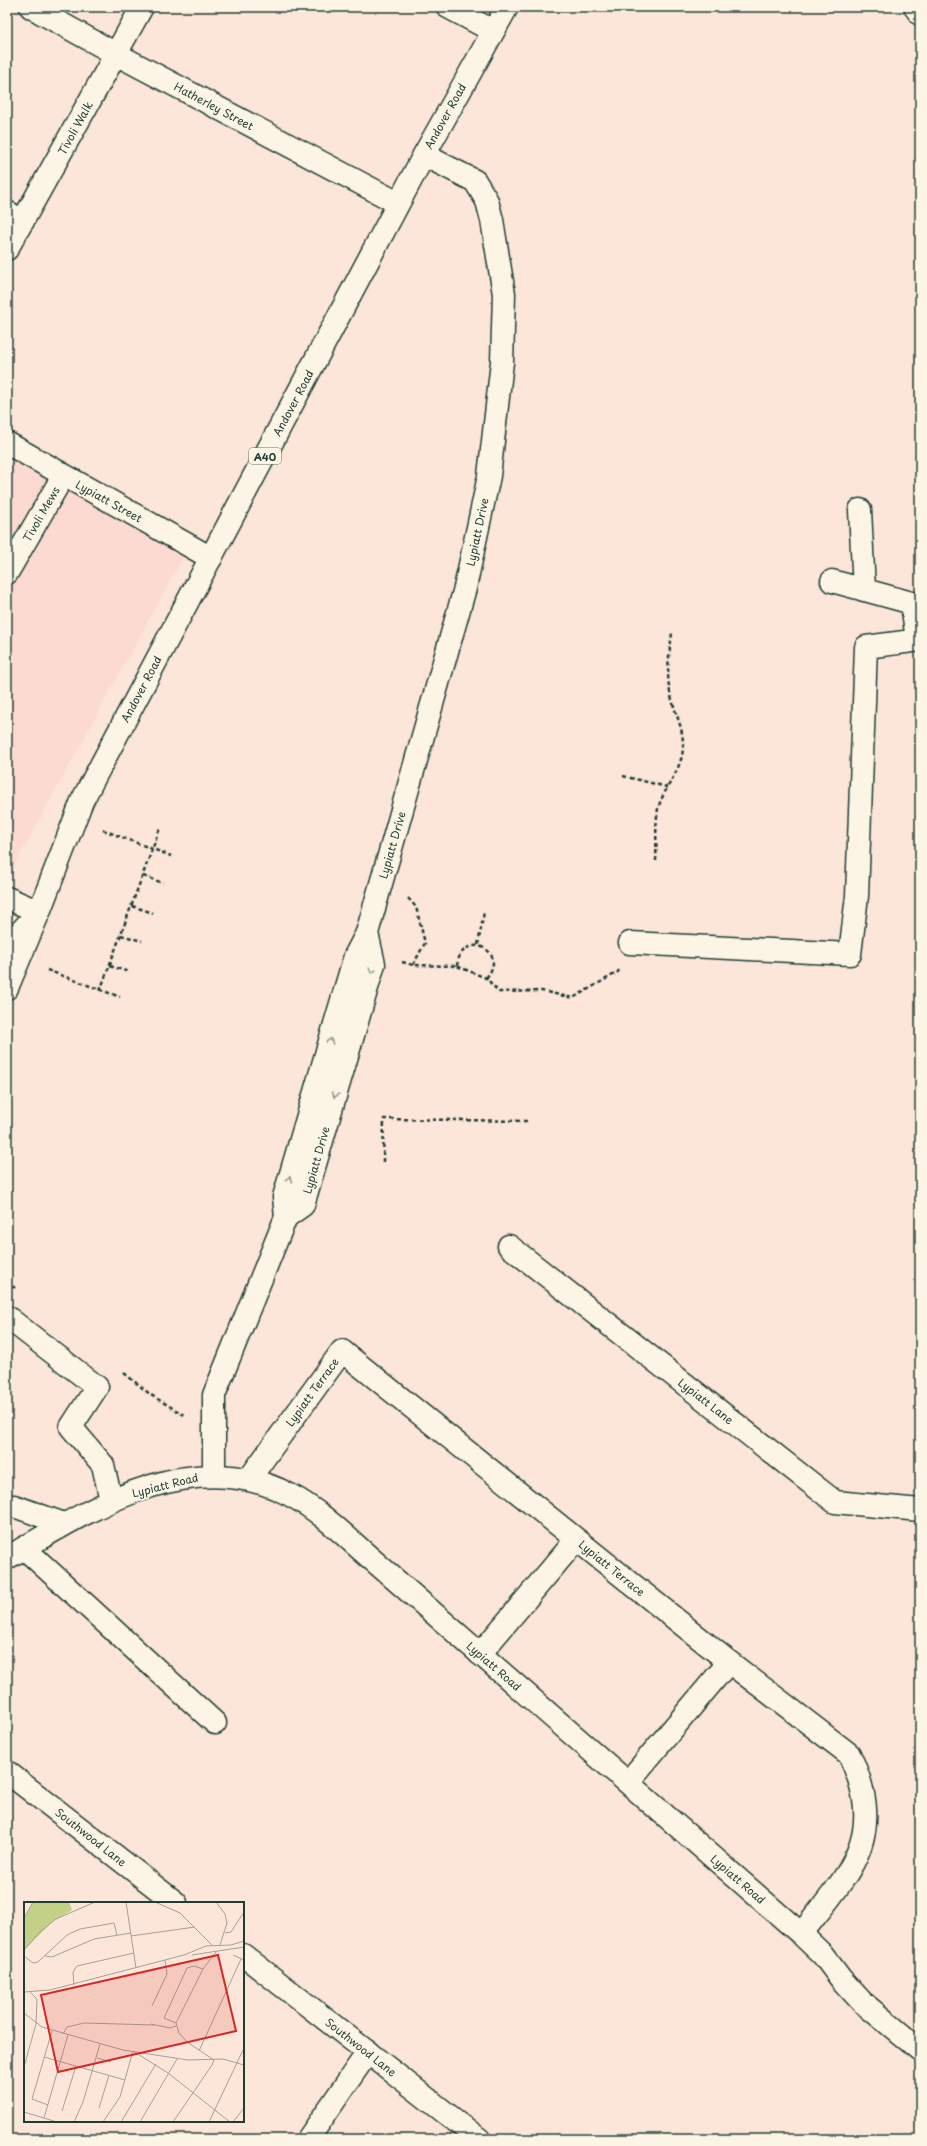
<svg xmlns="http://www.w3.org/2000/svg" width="927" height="2146" viewBox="0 0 927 2146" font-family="'Playpen Sans',sans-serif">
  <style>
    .built { fill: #fcdad1 }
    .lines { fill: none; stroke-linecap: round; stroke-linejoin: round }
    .minor-casing { stroke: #1f3d34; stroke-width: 25 }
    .highway-casing { stroke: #1f3d34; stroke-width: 25 }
    .path { stroke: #1f3d34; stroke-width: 2.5; stroke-dasharray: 4 3; stroke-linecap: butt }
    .minor { stroke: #fcf5e5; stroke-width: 22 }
    .highway { stroke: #fcf5e5; stroke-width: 22 }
    .oneway { stroke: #8e998c }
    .labels { text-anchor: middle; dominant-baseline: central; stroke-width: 4; stroke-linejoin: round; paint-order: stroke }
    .shield { fill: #fcf5e5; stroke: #617469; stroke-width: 1 }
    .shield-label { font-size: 10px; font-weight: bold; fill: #1f3d34 }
    .street-label { font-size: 11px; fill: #1f3d34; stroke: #fcf5e5 }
    .inset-road { fill: none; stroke: #a4a297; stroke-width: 1 }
    .view { fill: #d62828; fill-opacity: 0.15; stroke: #d62828; stroke-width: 2 }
    .inset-edge { fill: none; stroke: #1f3d34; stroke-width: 2 }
  </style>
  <rect width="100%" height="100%" fill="#fce5d9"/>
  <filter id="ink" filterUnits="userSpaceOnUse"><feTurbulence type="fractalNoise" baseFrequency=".025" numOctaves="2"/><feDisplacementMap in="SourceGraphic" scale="8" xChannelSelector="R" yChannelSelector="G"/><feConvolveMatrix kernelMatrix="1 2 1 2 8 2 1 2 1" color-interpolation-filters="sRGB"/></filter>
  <g filter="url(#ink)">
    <path class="built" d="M 7,451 L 186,552 L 7,879 Z"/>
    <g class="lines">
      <defs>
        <g id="minor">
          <path d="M 31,7 L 116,54 L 398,203"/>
          <path d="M 448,7 L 493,31"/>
          <path d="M 7,212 L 23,221"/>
          <path d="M 7,249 L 142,7"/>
          <path d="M 7,443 L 211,558"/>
          <path d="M 860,510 L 864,590"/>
          <path d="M 7,573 L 63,476"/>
          <path d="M 832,581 L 912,603 L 917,640"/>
          <path d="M 7,898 L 39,912 L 7,946"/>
          <path d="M 630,943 L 850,954 L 857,896 L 866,647 L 920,640"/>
          <path d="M 286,1217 L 303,1205 L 374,964 L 367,933"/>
          <path d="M 509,1246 L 835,1502 L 920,1510"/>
          <path d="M 7,1317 L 97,1387 L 71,1427 L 103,1465 L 111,1500"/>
          <path d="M 214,1475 L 214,1395 L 286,1217 L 284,1197 L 355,956 L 367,933 L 465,588 L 489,476 L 502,362 L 504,294 L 492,220 L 487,201 L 475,181 L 424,155"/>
          <path d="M 249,1479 L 342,1351 L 729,1662 L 849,1754 C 888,1836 851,1871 801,1934"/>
          <path d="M 14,1506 L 64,1524"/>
          <path d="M 24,1548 L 215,1723"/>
          <path d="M 7,1558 C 90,1509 192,1443 290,1495 C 321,1511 348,1539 375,1562 L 801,1934 L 823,1955 L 841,1979 L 862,2002 L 920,2050"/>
          <path d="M 480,1654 L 576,1540"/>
          <path d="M 7,1772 L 176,1903"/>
          <path d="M 628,1782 L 729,1662"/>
          <path d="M 243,1955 L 479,2139"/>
          <path d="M 308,2139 L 368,2052"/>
        </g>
        <g id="highway">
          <path d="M 915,7 L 920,14"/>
          <path d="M 7,988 L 39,912 L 82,801 L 424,155 L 507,7"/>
        </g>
      </defs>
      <use href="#minor" class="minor-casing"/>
      <use href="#highway" class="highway-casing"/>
      <g class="path">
        <path d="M 623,776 L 667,787"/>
        <path d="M 103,830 L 171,856"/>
        <path d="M 656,861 C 657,845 655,825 658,809 C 664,786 684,769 683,744 C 683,728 676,715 672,700 C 665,677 669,656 672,633"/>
        <path d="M 143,876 L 163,883"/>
        <path d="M 408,898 L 416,907 L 425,943 L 413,965 L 457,966 L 486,978 L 499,992 L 542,991 L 573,998 L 618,972 L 619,970"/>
        <path d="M 132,906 L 153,913"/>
        <path d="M 121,935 L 142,941"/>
        <path d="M 478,945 L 484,912"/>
        <path d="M 402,962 L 413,965"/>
        <path d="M 110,966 L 129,972"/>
        <path d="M 457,966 C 461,929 511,949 486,978"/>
        <path d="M 47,970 L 120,997"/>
        <path d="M 100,991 L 160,828"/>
        <path d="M 383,1162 L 384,1119 L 529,1121"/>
        <path d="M 7,1282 L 15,1288"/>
        <path d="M 124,1373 L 151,1395 L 184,1415"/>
      </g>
      <use href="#minor" class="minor"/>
      <use href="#highway" class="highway"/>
    </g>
    <defs><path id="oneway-chevron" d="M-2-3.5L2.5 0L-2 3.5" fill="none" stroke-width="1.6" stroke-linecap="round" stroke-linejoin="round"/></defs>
    <g class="oneway">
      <use href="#oneway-chevron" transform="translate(372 971) rotate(107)"/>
      <use href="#oneway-chevron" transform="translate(330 1041) rotate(-73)"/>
      <use href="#oneway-chevron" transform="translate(335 1095) rotate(107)"/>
      <use href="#oneway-chevron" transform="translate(289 1179) rotate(-73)"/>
    </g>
  </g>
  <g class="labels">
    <rect class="shield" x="249" y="448" width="32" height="16" rx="3"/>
    <g class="shield-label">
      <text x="265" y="456">A40</text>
    </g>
    <g class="street-label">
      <text transform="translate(214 106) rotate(28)">Hatherley Street</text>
      <text transform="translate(445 116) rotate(-61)">Andover Road</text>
      <text transform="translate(75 128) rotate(-61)">Tivoli Walk</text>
      <text transform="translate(293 403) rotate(-62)">Andover Road</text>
      <text transform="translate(109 501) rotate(29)">Lypiatt Street</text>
      <text transform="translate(41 514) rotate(-60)">Tivoli Mews</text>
      <text transform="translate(477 532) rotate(-78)">Lypiatt Drive</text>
      <text transform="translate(141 689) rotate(-62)">Andover Road</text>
      <text transform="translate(392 845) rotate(-74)">Lypiatt Drive</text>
      <text transform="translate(316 1160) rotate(-74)">Lypiatt Drive</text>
      <text transform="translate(312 1392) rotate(-54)">Lypiatt Terrace</text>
      <text transform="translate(706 1401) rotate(38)">Lypiatt Lane</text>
      <text transform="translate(165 1485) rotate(-14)">Lypiatt Road</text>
      <text transform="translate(612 1568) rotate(39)">Lypiatt Terrace</text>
      <text transform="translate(494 1666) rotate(41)">Lypiatt Road</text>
      <text transform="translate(91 1837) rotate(38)">Southwood Lane</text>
      <text transform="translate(738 1879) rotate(41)">Lypiatt Road</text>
      <text transform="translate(361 2047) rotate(38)">Southwood Lane</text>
    </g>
  </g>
  <g transform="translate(24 1902)">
    <rect width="220" height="220" fill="#fce5d9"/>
    <path d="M 9,0 L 45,0 L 48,8 L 28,20 L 0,48 L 0,16 Z" fill="#c2d185"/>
    <path class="inset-road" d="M 102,0 L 112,66M 131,0 L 156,11 L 188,43M 192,0 L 201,12 L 203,21 L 196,43M 0,16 L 9,0M 201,31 L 207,30 L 220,10M 107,34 L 171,25M 0,48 L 16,30 L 32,17 L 71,0M 168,53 L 220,45M 209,53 L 220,58M 0,54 L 9,61 L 14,60 L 43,33 L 56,27 L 90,21 L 93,33M 21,54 L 28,55 L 70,37 L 107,31M 50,83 L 49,70 L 53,64 L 110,51M 0,90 L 26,88 L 160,53 L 182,44 L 207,43 L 220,39M 6,90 L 13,97 L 12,122M 128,104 L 143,72 L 141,58M 0,111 L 18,125 L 99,148 L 164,158 L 199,157 L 220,163M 152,121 L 140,116 L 163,66 L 170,64 L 179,67M 127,122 L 146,126 L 152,124M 39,132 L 43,125 L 60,121 L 130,123M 175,149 L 217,57M 20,155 L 101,178M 73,156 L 87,160M 0,165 L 12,122M 24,203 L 8,197 L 28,129M 75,206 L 85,173M 38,209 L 52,164M 0,210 L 33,220M 20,216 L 44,133M 50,220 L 59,200 L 76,142M 79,220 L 96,195 L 109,149 L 144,171 L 206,220M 97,220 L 132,162M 116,220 L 153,157M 149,220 L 188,163 L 190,158 L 163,140 L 155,131 L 152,121 L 179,67 L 192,50M 185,220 L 220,146M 209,220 L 220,206"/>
    <path class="view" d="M 194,53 L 212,129 L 34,170 L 17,93 Z"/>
    <rect width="220" height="220" class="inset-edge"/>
  </g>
  <rect width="927" height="2146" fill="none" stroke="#fcf5e5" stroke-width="24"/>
  <rect x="12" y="12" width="903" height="2122" fill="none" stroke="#1f3d34" stroke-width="1.5" filter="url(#ink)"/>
</svg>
